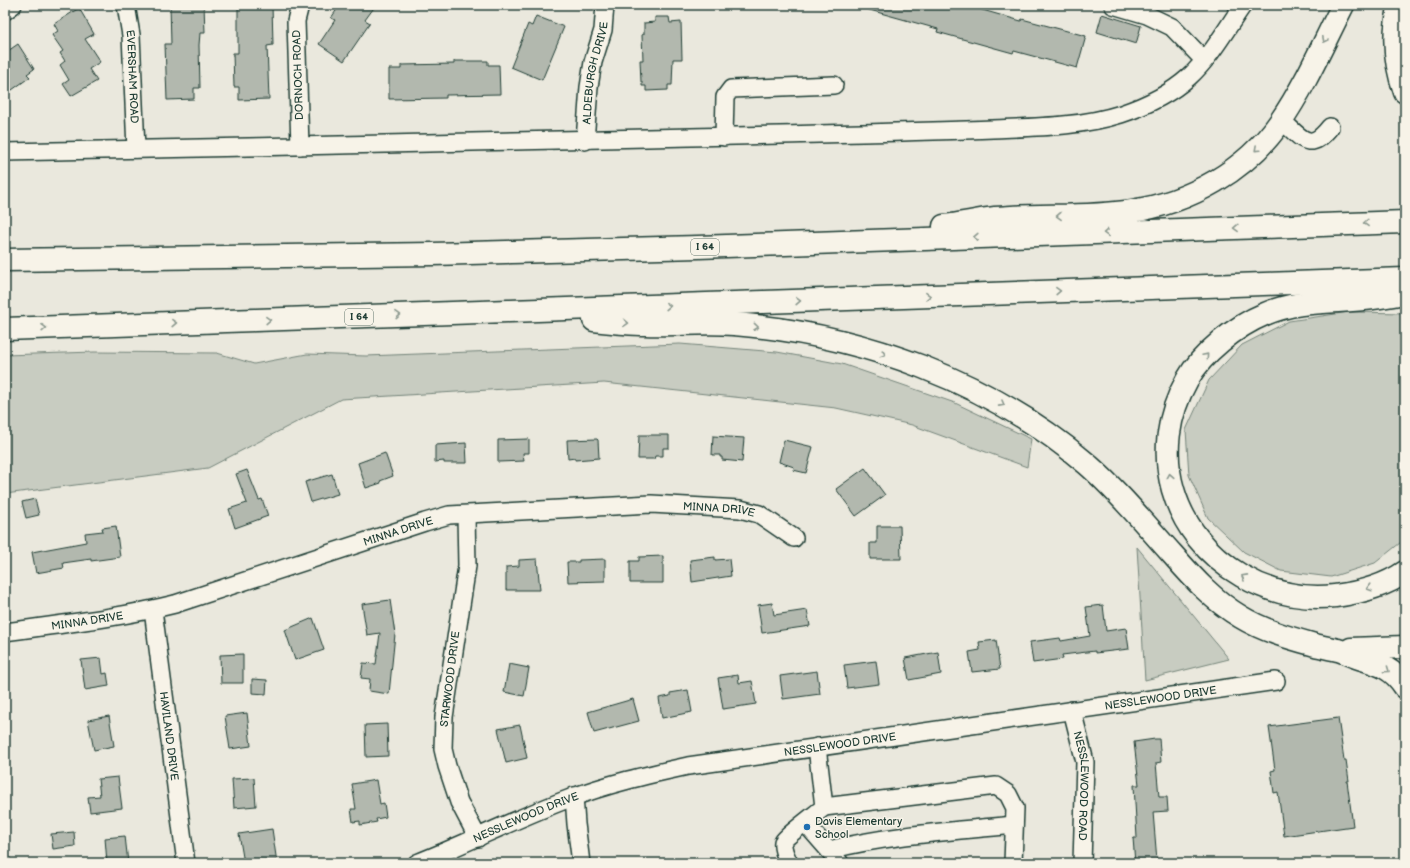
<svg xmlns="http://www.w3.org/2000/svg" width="1410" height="868" viewBox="0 0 1410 868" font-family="'Balsamiq Sans',sans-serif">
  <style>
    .green { fill: #c8ccc1; stroke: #74847a }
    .building { fill: #b2b8ae; stroke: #1f3d34 }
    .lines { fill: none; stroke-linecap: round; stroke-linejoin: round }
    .minor-casing { stroke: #1f3d34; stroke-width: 20 }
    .highway-casing { stroke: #1f3d34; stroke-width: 25 }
    .minor { stroke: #f7f3e8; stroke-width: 17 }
    .highway { stroke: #f7f3e8; stroke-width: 22 }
    .oneway { stroke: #8b988e }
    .poi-dot { fill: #1f6fb2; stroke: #f7f3e8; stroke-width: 1.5 }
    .labels { text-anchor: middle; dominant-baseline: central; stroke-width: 3; stroke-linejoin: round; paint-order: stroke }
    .shield { fill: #f7f3e8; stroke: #60746a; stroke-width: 1 }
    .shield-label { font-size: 10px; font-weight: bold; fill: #1f3d34 }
    .street-label { font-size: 11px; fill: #1f3d34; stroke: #f7f3e8 }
    .poi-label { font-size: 11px; fill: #1f3d34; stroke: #f7f3e8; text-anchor: start }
  </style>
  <rect width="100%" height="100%" fill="#eae8dd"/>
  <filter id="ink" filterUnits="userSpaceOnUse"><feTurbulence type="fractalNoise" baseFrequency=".025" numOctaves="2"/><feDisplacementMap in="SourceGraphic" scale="8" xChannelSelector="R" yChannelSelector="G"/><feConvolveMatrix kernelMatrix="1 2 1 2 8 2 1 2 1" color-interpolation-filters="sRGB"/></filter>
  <g filter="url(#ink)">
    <g class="green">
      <path d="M 1349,312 L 1405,313 L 1405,539 L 1375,563 L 1331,577 L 1281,571 L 1244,552 L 1208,518 L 1189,475 L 1186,430 L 1209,380 L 1242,345 L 1289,321 Z"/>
      <path d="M 680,344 L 777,352 L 842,364 L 955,403 L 1031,439 L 1027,467 L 912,425 L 836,408 L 604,383 L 341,399 L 208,468 L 5,494 L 5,355 L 94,352 L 217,353 L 254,364 L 307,354 L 366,356 Z"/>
      <path d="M 1137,547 L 1229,659 L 1145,680 Z"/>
    </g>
    <g class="building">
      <path d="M 170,5 L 204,5 L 205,33 L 200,33 L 199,45 L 200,88 L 194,88 L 194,99 L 167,100 L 165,44 L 171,44 Z"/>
      <path d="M 238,5 L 272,5 L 273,45 L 267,46 L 269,99 L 239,100 L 239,87 L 234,87 L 233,53 L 238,53 Z"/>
      <path d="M 340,5 L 376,5 L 365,20 L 370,23 L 344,61 L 319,44 L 335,20 L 331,18 Z"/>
      <path d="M 866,5 L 965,5 L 1021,21 L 1022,19 L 1086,36 L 1077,68 L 1014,51 L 1013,53 L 937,32 L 938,29 L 866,9 Z"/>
      <path d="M 79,8 L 94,34 L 85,39 L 100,62 L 89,69 L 97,81 L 71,96 L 63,84 L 69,80 L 60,65 L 65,61 L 60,53 L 63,51 L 52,35 L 58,31 L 54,24 Z"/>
      <path d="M 1102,14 L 1141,26 L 1136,44 L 1097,32 Z"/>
      <path d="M 536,16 L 564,27 L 542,80 L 511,67 L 528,24 L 532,26 Z"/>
      <path d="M 655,17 L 669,17 L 670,23 L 681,22 L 682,59 L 673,59 L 672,85 L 668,85 L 668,90 L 646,91 L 646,86 L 642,86 L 642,82 L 641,82 L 640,60 L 643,60 L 642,35 L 644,34 L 644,23 L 655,22 Z"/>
      <path d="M 18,44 L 34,69 L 27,74 L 30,77 L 5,95 L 5,53 Z"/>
      <path d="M 454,61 L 488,61 L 488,65 L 499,65 L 500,94 L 446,95 L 446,98 L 389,99 L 389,69 L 401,69 L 401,65 L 454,64 Z"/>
      <path d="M 639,435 L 669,435 L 669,448 L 663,448 L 663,456 L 655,456 L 654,459 L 638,459 Z"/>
      <path d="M 713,436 L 744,438 L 742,462 L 722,460 L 722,457 L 720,457 L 720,455 L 712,455 Z"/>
      <path d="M 529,439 L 529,453 L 523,453 L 524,461 L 498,462 L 498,440 Z"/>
      <path d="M 597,439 L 598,440 L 599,458 L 575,460 L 575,458 L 568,459 L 567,440 Z"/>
      <path d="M 784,440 L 813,447 L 806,473 L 793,470 L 794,467 L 779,462 Z"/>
      <path d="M 466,443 L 467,463 L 444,463 L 444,461 L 435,462 L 435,445 Z"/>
      <path d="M 385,453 L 393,476 L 380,481 L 381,483 L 366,488 L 358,463 Z"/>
      <path d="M 865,468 L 885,495 L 856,516 L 836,489 Z"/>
      <path d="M 247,470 L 259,500 L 262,499 L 268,516 L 235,528 L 229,509 L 247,503 L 236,474 Z"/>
      <path d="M 332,474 L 338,494 L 311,502 L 305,482 Z"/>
      <path d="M 35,499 L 39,515 L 26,518 L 22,502 Z"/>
      <path d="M 116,526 L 120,557 L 91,561 L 91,559 L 63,563 L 64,568 L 36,573 L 32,552 L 86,542 L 85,533 L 103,531 L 102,528 Z"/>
      <path d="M 877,526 L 900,526 L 901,559 L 870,559 L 870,543 L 877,543 Z"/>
      <path d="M 663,556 L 663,583 L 630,583 L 630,561 L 639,561 L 639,557 Z"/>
      <path d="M 715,557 L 715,560 L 729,559 L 731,576 L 692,582 L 690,560 Z"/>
      <path d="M 537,559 L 540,590 L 506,590 L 506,567 L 519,566 L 519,560 Z"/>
      <path d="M 605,559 L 605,581 L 568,582 L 567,562 L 579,562 L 579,560 Z"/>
      <path d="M 390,600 L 395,634 L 389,694 L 369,691 L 370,679 L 361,678 L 363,663 L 376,664 L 380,633 L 367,635 L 362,604 Z"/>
      <path d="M 772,603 L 774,615 L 807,610 L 810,626 L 762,633 L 758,605 Z"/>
      <path d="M 1103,605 L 1106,631 L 1126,628 L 1129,649 L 1095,653 L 1095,651 L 1062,655 L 1063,659 L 1033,663 L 1030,642 L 1060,638 L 1061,641 L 1090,636 L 1086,607 Z"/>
      <path d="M 313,618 L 324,650 L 295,660 L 285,630 Z"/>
      <path d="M 996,640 L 1000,669 L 972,672 L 969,652 L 980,650 L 979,642 Z"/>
      <path d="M 938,652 L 941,674 L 909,680 L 905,658 Z"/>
      <path d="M 243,654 L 243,683 L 221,683 L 220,655 Z"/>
      <path d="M 101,658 L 103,674 L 107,673 L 109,686 L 85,690 L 81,660 Z"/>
      <path d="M 876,661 L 879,684 L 847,688 L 844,665 Z"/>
      <path d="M 509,664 L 529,668 L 524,696 L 504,692 Z"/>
      <path d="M 817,671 L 820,694 L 783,699 L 780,676 Z"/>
      <path d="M 738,675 L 739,683 L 752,681 L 756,704 L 723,709 L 718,678 Z"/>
      <path d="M 252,679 L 267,680 L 266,694 L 252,693 Z"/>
      <path d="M 688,690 L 692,712 L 662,718 L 659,698 L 670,696 L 670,693 Z"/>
      <path d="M 633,699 L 639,721 L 594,733 L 588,712 Z"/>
      <path d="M 247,713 L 251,746 L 230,749 L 225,716 Z"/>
      <path d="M 109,716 L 114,746 L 94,750 L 88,720 Z"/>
      <path d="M 1338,718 L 1344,760 L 1346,760 L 1349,781 L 1347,781 L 1353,826 L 1284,836 L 1278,792 L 1274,793 L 1271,771 L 1275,770 L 1269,727 Z"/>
      <path d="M 387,724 L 388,756 L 366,757 L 365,725 Z"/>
      <path d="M 520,725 L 527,758 L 506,763 L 498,729 Z"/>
      <path d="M 1155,739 L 1159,739 L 1161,762 L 1156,763 L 1159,797 L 1167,797 L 1168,811 L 1153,812 L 1157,861 L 1151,861 L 1151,863 L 1135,863 L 1133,838 L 1137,838 L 1134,785 L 1139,785 L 1134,742 Z"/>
      <path d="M 118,777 L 122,808 L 90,812 L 88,797 L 100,796 L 98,779 Z"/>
      <path d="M 254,778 L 256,806 L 234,808 L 232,779 Z"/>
      <path d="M 376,780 L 380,804 L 384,803 L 386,817 L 376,819 L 377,822 L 360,825 L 360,821 L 353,822 L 351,809 L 356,809 L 352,784 Z"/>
      <path d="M 272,829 L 277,863 L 244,863 L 239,834 Z"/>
      <path d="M 74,832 L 75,846 L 53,849 L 51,834 Z"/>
      <path d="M 125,836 L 128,863 L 107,863 L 105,838 Z"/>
    </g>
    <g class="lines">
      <defs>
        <g id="minor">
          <path id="s1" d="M 126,5 L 131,35 L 136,149"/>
          <path d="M 1113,5 L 1147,15 L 1172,27 L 1204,60"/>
          <path d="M 5,11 L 13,5"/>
          <path d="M 1281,120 C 1301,137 1309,154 1330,127"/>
          <path d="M 724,137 L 725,97 L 731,89 L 834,85"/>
          <path id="s2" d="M 585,141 L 589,87 L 593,62 L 603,30 L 605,5"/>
          <path d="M 300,146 L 296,21 L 300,5"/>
          <path d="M 5,152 C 263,146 522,142 780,135 C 851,133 922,132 993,129 C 1036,127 1080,127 1121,114 C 1145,106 1170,94 1189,77 C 1211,57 1226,29 1243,5"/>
          <path d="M 466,515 L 467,566 L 444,717 L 443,749 L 447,766 L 459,802 L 478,838"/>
          <path id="s3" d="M 153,610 L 186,863"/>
          <path id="s4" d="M 5,632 C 62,624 119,618 175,604 L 425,522 L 449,515 L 651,504 L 740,509 L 759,514 L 794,538"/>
          <path id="s5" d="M 1072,710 L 1085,762 L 1082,863"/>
          <path d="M 574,796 L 576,824 L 581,863"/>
          <path d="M 824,807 L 996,786 L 1008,794 L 1015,808 L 1013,863"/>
          <path d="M 805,823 L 840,863"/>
          <path d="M 829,850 C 889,835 952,831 1014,825"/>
          <path id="s6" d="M 417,863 C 468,843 517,818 568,799 C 607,784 647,775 688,766 L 1276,681"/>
          <path d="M 789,863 C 786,856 782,850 783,842 C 785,837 817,813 824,807 L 817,747"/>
        </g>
        <g id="highway">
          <path d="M 1400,5 C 1392,34 1395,64 1405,92"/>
          <path d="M 944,226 C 961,224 978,220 995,218 C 1040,214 1086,218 1131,211 C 1189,203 1247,170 1280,122 C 1305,86 1323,44 1343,5"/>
          <path d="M 5,260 L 433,254 L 698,247 L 1405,222"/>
          <path d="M 1405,293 C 1394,295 1384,297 1373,298 C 1336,303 1300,299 1265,314 C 1236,326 1202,353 1187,380 C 1147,451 1171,535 1242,576 C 1270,592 1302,600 1335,596 C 1358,593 1385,586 1405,572"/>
          <path d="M 594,320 C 611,322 628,324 645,324 C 675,325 704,322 734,324 C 861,334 990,381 1087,464 C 1118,491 1145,524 1173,555 C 1194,579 1214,601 1241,617 C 1264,631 1290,638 1315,645 C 1322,647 1330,648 1338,650 C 1345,652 1352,656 1359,658 C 1379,664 1393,668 1405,687"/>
          <path d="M 5,329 L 1405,279"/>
          <path d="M 1351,649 L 1405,647"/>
        </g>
      </defs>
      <use href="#minor" class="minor-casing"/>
      <use href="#highway" class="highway-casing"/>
      <use href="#minor" class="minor"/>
      <use href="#highway" class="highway"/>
    </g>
    <defs><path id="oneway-chevron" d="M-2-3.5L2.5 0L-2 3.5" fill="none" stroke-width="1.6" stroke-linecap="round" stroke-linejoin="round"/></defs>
    <g class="oneway">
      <use href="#oneway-chevron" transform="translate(1325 40) rotate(117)"/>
      <use href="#oneway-chevron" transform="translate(1257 149) rotate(138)"/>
      <use href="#oneway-chevron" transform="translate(1059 216) rotate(178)"/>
      <use href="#oneway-chevron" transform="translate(1366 223) rotate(178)"/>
      <use href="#oneway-chevron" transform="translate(1236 228) rotate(178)"/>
      <use href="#oneway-chevron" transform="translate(1106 233) rotate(178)"/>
      <use href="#oneway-chevron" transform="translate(976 237) rotate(178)"/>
      <use href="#oneway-chevron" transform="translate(1058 291) rotate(-2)"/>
      <use href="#oneway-chevron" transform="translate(928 296) rotate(-2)"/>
      <use href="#oneway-chevron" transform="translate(798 301) rotate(-2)"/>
      <use href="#oneway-chevron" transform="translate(668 306) rotate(-2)"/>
      <use href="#oneway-chevron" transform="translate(398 315) rotate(-2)"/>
      <use href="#oneway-chevron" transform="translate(268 320) rotate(-2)"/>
      <use href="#oneway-chevron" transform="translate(174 323) rotate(-2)"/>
      <use href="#oneway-chevron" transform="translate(626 323) rotate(4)"/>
      <use href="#oneway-chevron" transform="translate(756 327) rotate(6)"/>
      <use href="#oneway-chevron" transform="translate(44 328) rotate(-2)"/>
      <use href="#oneway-chevron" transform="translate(883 354) rotate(18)"/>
      <use href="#oneway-chevron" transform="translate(1206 356) rotate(-49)"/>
      <use href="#oneway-chevron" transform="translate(1002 404) rotate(29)"/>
      <use href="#oneway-chevron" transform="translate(1170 476) rotate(-100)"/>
      <use href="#oneway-chevron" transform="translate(1244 577) rotate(-151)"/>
      <use href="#oneway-chevron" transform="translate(1369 588) rotate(162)"/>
      <use href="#oneway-chevron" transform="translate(1387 670) rotate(35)"/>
    </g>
  </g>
  <circle class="poi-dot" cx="807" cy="827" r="4"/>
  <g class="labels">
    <g class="shield">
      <rect x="691" y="239" width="28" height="16" rx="3"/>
      <rect x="345" y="309" width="28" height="16" rx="3"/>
    </g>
    <g class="shield-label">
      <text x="705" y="247">I 64</text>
      <text x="359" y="317">I 64</text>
    </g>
    <g class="street-label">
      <text stroke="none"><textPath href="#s2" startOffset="69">ALDEBURGH DRIVE</textPath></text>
      <text transform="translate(298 75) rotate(-92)">DORNOCH ROAD</text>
      <text stroke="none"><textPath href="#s1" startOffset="72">EVERSHAM ROAD</textPath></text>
      <text stroke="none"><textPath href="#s4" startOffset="731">MINNA DRIVE</textPath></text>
      <text stroke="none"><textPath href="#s4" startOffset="407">MINNA DRIVE</textPath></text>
      <text stroke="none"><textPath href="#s4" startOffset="83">MINNA DRIVE</textPath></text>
      <text transform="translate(450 679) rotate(-83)">STARWOOD DRIVE</text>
      <text stroke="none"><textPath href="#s6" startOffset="766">NESSLEWOOD DRIVE</textPath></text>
      <text stroke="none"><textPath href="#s3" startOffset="127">HAVILAND DRIVE</textPath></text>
      <text stroke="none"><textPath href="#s6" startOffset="442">NESSLEWOOD DRIVE</textPath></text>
      <text stroke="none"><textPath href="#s5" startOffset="77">NESSLEWOOD ROAD</textPath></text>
      <text stroke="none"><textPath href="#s6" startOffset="118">NESSLEWOOD DRIVE</textPath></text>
    </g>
    <g class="poi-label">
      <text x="815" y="821">Davis Elementary<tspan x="815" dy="13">School</tspan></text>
    </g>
  </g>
  <rect width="1410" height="868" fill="none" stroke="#f7f3e8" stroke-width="20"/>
  <rect x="10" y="10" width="1390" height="848" fill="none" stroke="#1f3d34" stroke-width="1.5" filter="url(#ink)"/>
</svg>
